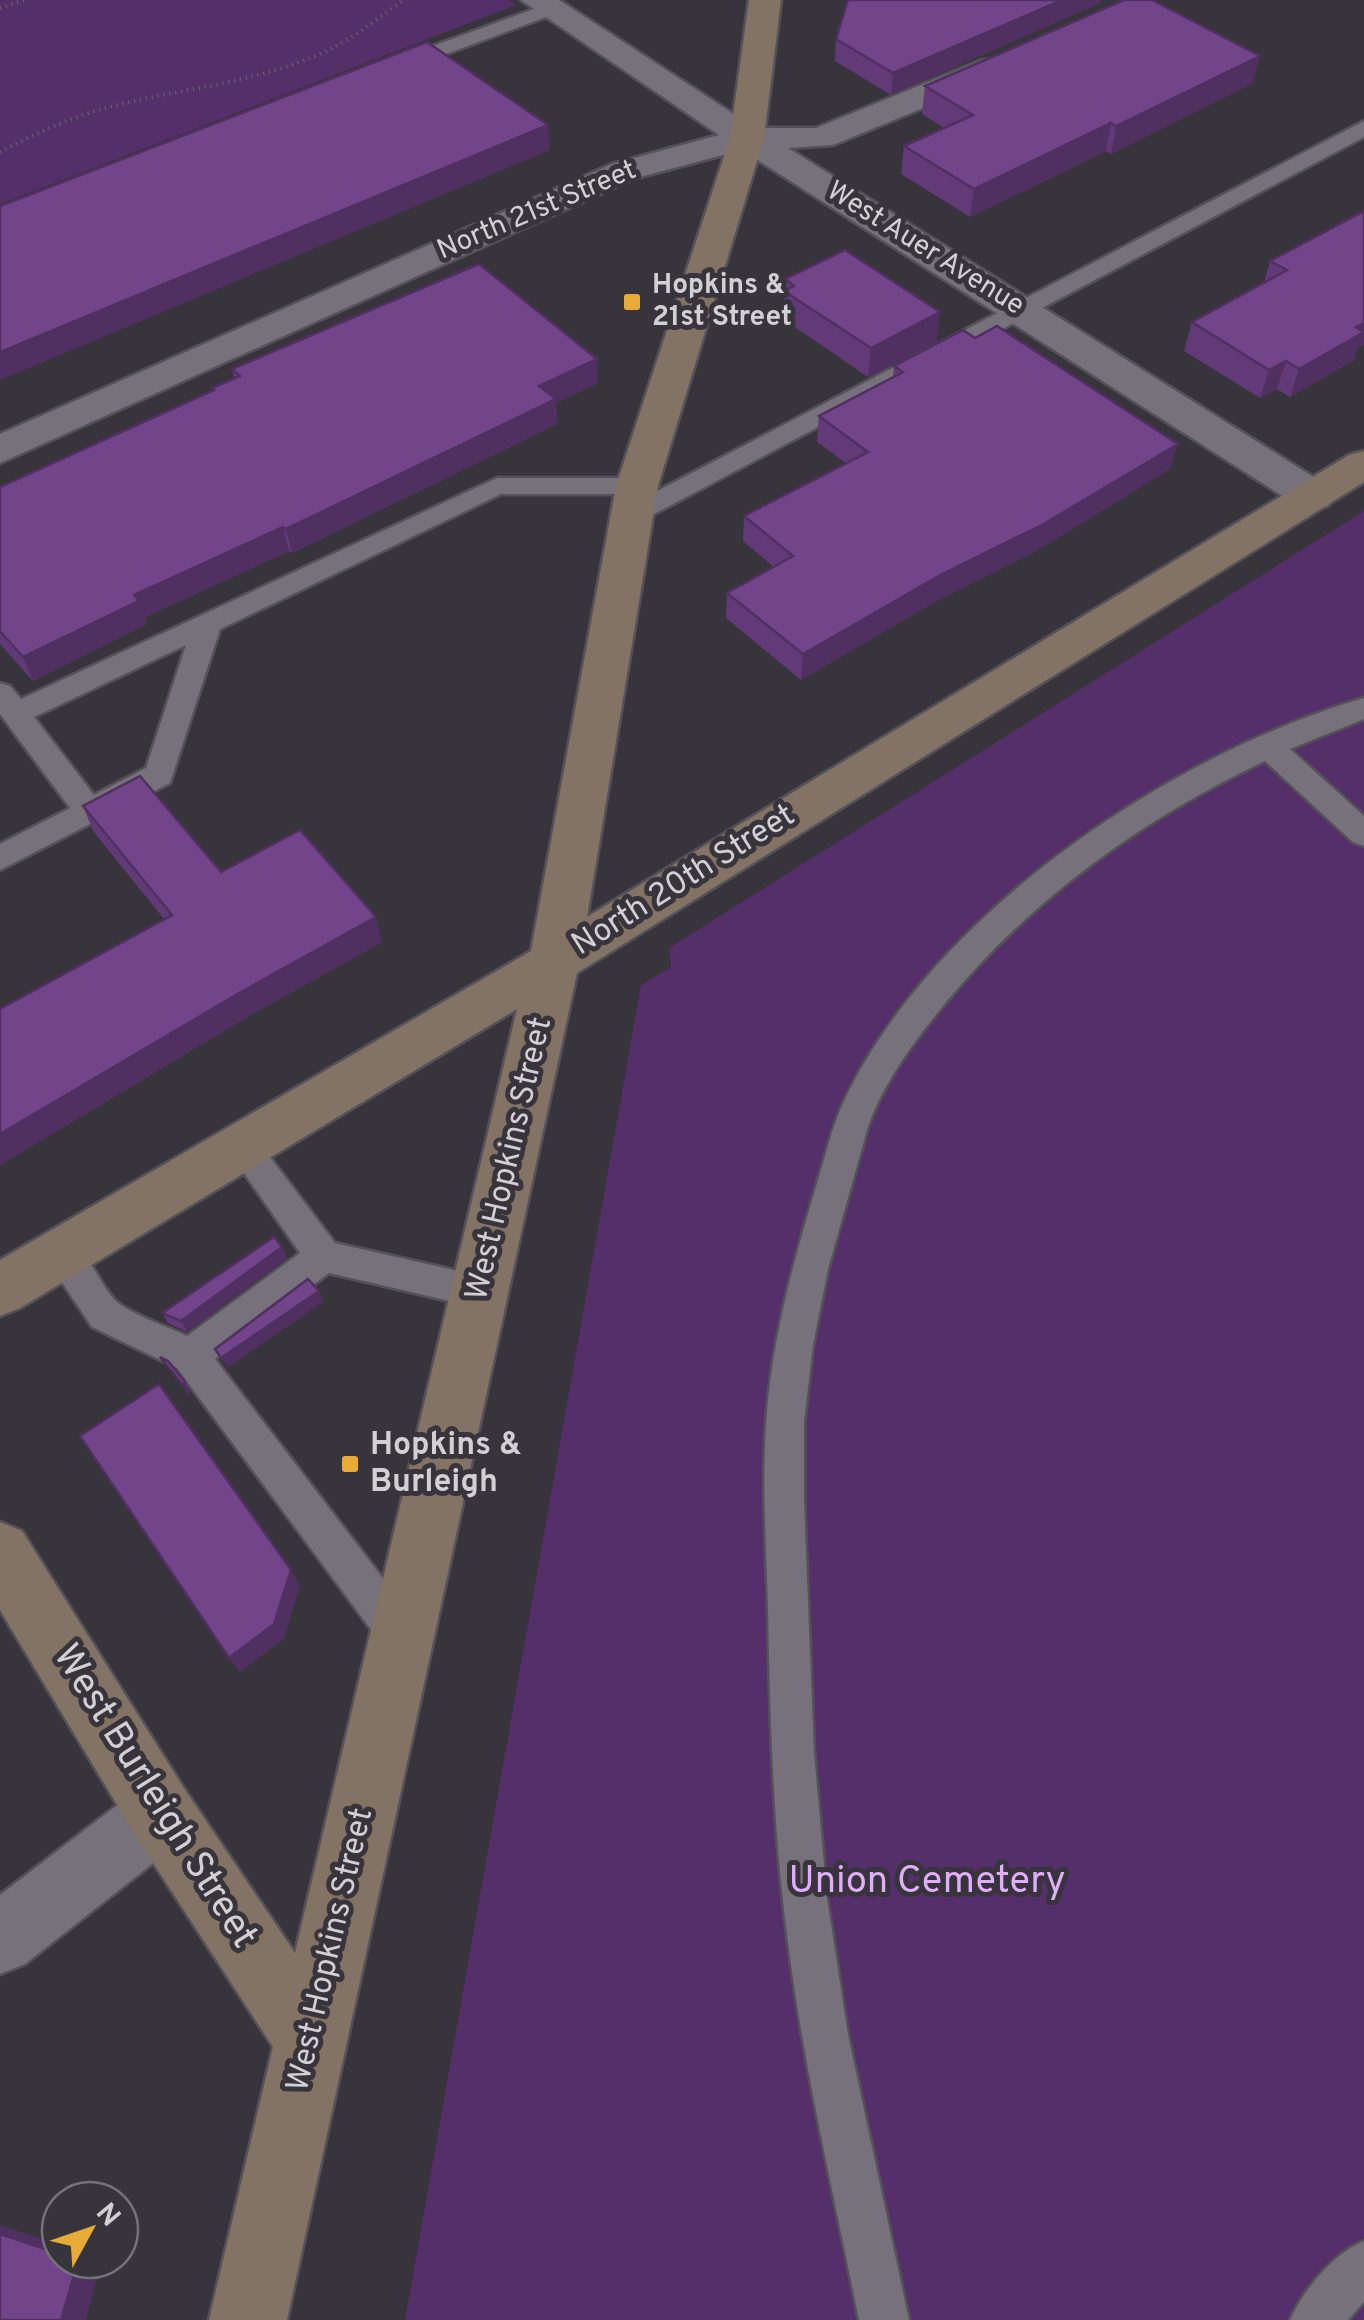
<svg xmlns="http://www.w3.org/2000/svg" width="1364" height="2320" viewBox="0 0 1364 2320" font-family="Overpass,sans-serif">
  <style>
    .green { fill: #552f69 }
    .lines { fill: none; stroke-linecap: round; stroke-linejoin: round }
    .lane-casing { stroke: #555158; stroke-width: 5 }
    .street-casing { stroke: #555158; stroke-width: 5 }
    .secondary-casing { stroke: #555158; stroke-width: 5 }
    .path { stroke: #6b686e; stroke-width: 4; stroke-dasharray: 1 5; stroke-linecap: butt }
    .lane { fill: #76717a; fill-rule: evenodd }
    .street { fill: #76717a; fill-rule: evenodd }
    .secondary { fill: #837364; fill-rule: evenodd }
    .wall { fill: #623a77 }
    .shaded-wall { fill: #503061 }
    .building { fill: #72448a; stroke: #503061; stroke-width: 2.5 }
    .poi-dot { fill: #e8ab37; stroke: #38343b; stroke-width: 4 }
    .labels { text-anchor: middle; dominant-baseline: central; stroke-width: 10; stroke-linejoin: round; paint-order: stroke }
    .far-street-label { font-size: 28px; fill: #d3d0d5; stroke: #38343b }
    .far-poi-label { font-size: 28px; font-weight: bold; fill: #d3d0d5; stroke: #38343b; text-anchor: start }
    .street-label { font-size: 32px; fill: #d3d0d5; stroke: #38343b }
    .poi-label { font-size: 32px; font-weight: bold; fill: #d3d0d5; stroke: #38343b; text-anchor: start }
    .near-street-label { font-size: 38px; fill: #d3d0d5; stroke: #38343b }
    .near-park-label { font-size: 38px; fill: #e0aefc; stroke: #38343b }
  </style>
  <rect width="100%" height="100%" fill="#38343b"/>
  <g class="green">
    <path d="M 0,0 L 509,0 L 516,5 L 0,204 Z"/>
    <path d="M 1364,511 L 1364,2320 L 405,2320 L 641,985 L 671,967 L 669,948 Z"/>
  </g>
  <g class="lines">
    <defs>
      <g id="lane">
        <path d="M 550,3 L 557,5 L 557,13 L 403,70 L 396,72 L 385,66 L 389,62 Z"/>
        <path d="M 1364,121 L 1364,137 L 641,521 L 623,521 L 619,515 L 623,509 Z"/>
        <path d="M 497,478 L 637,478 L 650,486 L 637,494 L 501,494 L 220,629 L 170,783 L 0,870 L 0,844 L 70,808 L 0,714 L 0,683 L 10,686 L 21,699 ZM 186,645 L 146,768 L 94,795 L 34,717 Z"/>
        <path d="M 1364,698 L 1364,719 L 1290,749 L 1364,816 L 1364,846 L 1353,842 L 1265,761 C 1138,821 1026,903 938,1012 C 910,1047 881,1087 867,1130 L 828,1269 L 813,1345 L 804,1422 L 804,1501 L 814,1752 L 827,1898 L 848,2035 L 909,2320 L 859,2320 C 834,2195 804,2069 788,1942 C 773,1831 770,1719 768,1607 C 766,1546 762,1485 766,1424 C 771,1344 792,1267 815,1190 C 825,1159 831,1128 845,1099 C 934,913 1171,754 1364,698 Z"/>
        <path d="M 242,1131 L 254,1136 L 335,1243 L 480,1276 L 493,1280 L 498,1292 L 493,1304 L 480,1308 L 329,1273 L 215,1359 L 417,1623 L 423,1637 L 417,1651 L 402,1657 L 387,1651 L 177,1368 L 92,1327 L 43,1254 L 48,1243 C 87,1229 95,1287 121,1305 C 141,1318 166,1326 187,1336 L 300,1253 L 225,1146 L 230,1136 Z"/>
        <path d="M 1364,2241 L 1364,2302 L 1348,2320 L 1290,2320 C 1303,2290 1334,2253 1364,2241 Z"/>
      </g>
      <g id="street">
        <path d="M 521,0 L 559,0 L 755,128 L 816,128 L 982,60 L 1006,60 L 1011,67 L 1006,74 L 833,145 L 788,148 L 1328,486 L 1334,496 L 1328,506 L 1313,509 L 1298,506 L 742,150 L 636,178 L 0,463 L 0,434 L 612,164 L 719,135 Z"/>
        <path d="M 161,1780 L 185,1790 L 195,1814 L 185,1838 L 25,1964 L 0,1974 L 0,1895 L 137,1790 Z"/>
      </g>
      <path id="secondary" d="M 749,0 L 781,0 L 764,138 L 658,486 L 587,917 L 1349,455 L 1364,451 L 1364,482 L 577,973 L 287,2320 L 209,2320 L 273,2047 L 137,1838 L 0,1610 L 0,1522 L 22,1531 L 185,1790 L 295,1953 L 517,1009 L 20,1308 L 0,1316 L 0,1260 L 531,951 L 616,486 L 730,138 Z"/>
    </defs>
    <use href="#lane" class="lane-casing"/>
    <use href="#street" class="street-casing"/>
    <use href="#secondary" class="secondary-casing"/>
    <g class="path">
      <path d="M 0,8 L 24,0"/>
      <path d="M 0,152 C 32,135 63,121 98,110 C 169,90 245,85 313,57 C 347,43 374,22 403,0"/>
    </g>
    <use href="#lane" class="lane"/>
    <use href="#street" class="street"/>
    <use href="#secondary" class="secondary"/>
  </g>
  <g class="wall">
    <path d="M 1100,3 L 891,95 L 835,61 L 836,39 Z"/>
    <path d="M 1253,83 L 1111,154 L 1106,151 L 970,217 L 901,174 L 904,146 L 944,128 L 922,114 L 925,86 Z"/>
    <path d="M 1364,211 L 1357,349 L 1354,360 L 1290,397 L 1277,389 L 1260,398 L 1184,351 L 1192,322 L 1264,283 L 1270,261 Z"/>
    <path d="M 785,279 L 937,341 L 868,377 L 783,319 Z"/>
    <path d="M 597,359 L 598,383 L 556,403 L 557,424 L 292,553 L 289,551 L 145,617 L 147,624 L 33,681 L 0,644 L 0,487 L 213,390 L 212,388 L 234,378 L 232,369 Z"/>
    <path d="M 894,366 L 1170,469 L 1036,551 L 938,600 L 801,680 L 726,618 L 727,593 L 774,567 L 743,541 L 744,516 L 846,463 L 817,442 L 819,416 L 893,377 Z"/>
    <path d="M 83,806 L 221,872 L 382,942 L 249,1016 L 0,1165 L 0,1009 L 164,919 L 93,831 Z"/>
    <path d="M 287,1258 L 187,1332 L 168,1323 L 162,1313 Z"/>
  </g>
  <g class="shaded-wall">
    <path d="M 1062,0 L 1101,0 L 1100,3 L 891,95 L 893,73 Z"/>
    <path d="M 1260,56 L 1253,83 L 1111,154 L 1116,126 Z"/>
    <path d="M 1111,123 L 1106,151 L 970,217 L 974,189 Z"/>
    <path d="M 548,125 L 550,150 L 0,380 L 0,352 Z"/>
    <path d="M 940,312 L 937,341 L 868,377 L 871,348 Z"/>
    <path d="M 1364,323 L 1364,345 L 1357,349 L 1354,360 L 1290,397 L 1299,369 Z"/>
    <path d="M 597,359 L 598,383 L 556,403 L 557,424 L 292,553 L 286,529 L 539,386 Z"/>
    <path d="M 1286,361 L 1277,389 L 1260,398 L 1269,370 Z"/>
    <path d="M 1178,444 L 1170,469 L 1036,551 L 938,600 L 801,680 L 803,654 L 942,574 Z"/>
    <path d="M 283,527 L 289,551 L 145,617 L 147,624 L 33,681 L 23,657 L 134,595 Z"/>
    <path d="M 376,917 L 382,942 L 249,1016 L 0,1165 L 0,1134 L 241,992 Z"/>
    <path d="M 282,1247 L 287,1258 L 187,1332 L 181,1321 Z"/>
    <path d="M 319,1291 L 323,1302 L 227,1368 L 221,1358 Z"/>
    <path d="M 185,1382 L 191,1393 L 188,1395 L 182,1384 Z"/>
    <path d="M 291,1570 L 300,1586 L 284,1639 L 240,1672 L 229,1658 Z"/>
    <path d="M 0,2225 L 60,2245 L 60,2254 L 0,2234 Z"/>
    <path d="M 76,2260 L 102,2260 L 86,2320 L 61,2320 Z"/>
  </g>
  <g class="building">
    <path d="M 848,0 L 1062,0 L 893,73 L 836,39 Z"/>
    <path d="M 1124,0 L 1152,0 L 1260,56 L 1116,126 L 1111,123 L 974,189 L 904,146 L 973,115 L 925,86 Z"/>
    <path d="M 427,42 L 548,125 L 0,352 L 0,206 Z"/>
    <path d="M 1364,211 L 1364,323 L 1356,327 L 1364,332 L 1299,369 L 1286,361 L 1269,370 L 1192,322 L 1287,270 L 1270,261 Z"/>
    <path d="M 845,250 L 940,312 L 871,348 L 784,291 L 794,286 L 785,279 Z"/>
    <path d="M 479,264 L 597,359 L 539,386 L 556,399 L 286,529 L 283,527 L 134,595 L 139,601 L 23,657 L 0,631 L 0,487 L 214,390 L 212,388 L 240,376 L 232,369 Z"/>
    <path d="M 997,326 L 1178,444 L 1042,525 L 942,574 L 803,654 L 727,593 L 793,556 L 744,516 L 868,452 L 819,416 L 903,372 L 894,366 L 963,330 L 975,338 Z"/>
    <path d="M 140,776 L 221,872 L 300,830 L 376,917 L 241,992 L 0,1134 L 0,1009 L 172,915 L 83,806 Z"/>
    <path d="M 274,1237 L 282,1247 L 181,1321 L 162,1313 Z"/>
    <path d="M 308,1279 L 319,1291 L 221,1358 L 215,1349 Z"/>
    <path d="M 160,1357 L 168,1361 L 185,1382 L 182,1384 Z"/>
    <path d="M 159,1384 L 291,1570 L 274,1624 L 229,1658 L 80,1436 Z"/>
    <path d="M 0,2234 L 60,2254 L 60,2260 L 78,2261 L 61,2320 L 0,2320 Z"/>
  </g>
  <g class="poi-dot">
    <rect x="622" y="292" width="20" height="20" rx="5"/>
    <rect x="340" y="1454" width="20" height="20" rx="5"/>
  </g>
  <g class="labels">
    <g class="far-street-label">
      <text transform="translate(537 211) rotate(-23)">North 21st Street</text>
      <text transform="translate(925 249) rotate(32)">West Auer Avenue</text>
    </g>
    <g class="far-poi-label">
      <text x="652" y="286">Hopkins &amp;<tspan x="652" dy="32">21st Street</tspan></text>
    </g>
    <g class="street-label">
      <text transform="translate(684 881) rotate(-32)">North 20th Street</text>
      <text transform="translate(510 1159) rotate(-77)">West Hopkins Street</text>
      <text transform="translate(331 1950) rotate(-77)">West Hopkins Street</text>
    </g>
    <g class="poi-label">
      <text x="370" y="1446">Hopkins &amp;<tspan x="370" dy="37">Burleigh</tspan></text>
    </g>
    <g class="near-street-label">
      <text transform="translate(154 1797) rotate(58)">West Burleigh Street</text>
    </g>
    <g class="near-park-label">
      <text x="927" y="1882">Union Cemetery</text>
    </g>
  </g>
  <g transform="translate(90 2230) rotate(50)"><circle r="48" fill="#38343b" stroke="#767279" stroke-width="2.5"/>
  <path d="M0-8L18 38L0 25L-18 38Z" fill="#e8ab37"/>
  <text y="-15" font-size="28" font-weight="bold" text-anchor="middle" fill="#d3d0d5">N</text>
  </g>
</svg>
